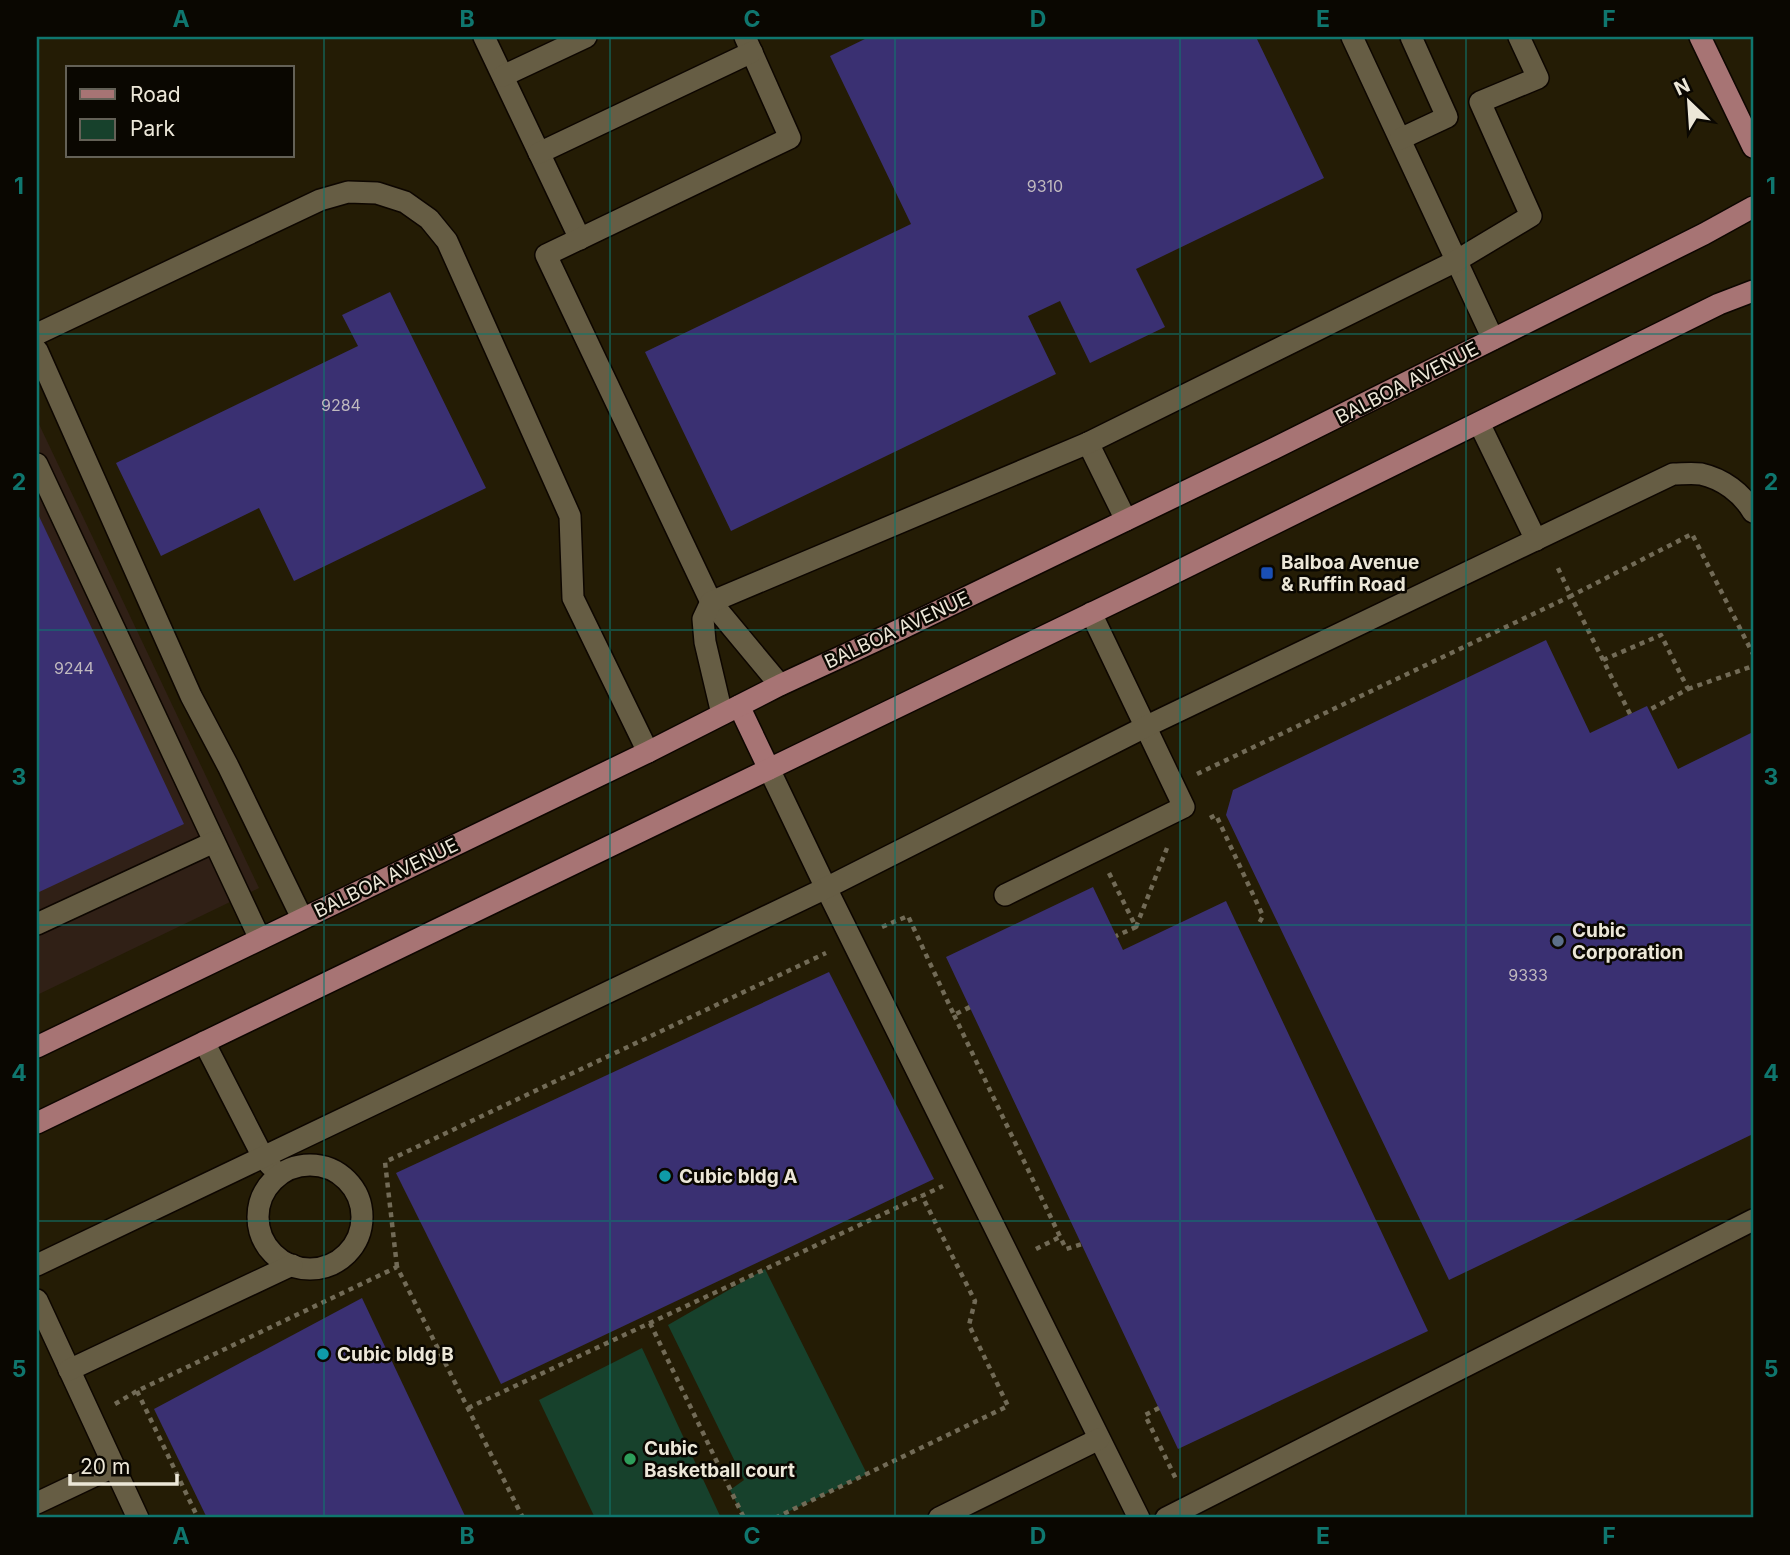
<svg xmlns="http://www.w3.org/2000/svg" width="1790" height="1555" viewBox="0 0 1790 1555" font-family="Inter,sans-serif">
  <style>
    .industrial { fill: #302016 }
    .green { fill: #17412c }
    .building { fill: #3a3072 }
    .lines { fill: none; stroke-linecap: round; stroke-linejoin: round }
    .minor-casing { stroke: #0d0600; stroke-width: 24 }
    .major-casing { stroke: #0d0600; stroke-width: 24 }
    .path { stroke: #726b57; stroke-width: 4.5; stroke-dasharray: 5 5; stroke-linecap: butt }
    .minor { stroke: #665d44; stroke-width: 21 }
    .major { stroke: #a77474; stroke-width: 21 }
    .grid { fill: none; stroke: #0f766e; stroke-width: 2; stroke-opacity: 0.55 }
    .transit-dot { fill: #1a4fb4; stroke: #0a0701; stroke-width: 2.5 }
    .service-dot { fill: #5c6f8a; stroke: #0a0701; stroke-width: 2.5 }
    .culture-dot { fill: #0f9aa8; stroke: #0a0701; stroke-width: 2.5 }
    .leisure-dot { fill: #2e9e5b; stroke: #0a0701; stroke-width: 2.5 }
    .labels { text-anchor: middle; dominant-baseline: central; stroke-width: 5; stroke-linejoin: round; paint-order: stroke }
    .number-label { font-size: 16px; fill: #c0b9be }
    .street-label { font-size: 19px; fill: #ece7d8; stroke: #0a0701 }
    .poi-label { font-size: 19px; font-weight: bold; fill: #ece7d8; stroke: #0a0701; text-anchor: start }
    .neatline { fill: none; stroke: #0f766e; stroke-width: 2.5 }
    .grid-label { font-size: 23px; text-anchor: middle; font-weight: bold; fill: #0f766e }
  </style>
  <rect width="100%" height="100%" fill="#241c05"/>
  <path class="industrial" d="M 37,420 L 259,888 L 37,995 Z"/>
  <g class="green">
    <path d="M 765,1269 L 867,1474 L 775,1518 L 744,1518 L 730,1490 L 744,1480 L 668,1325 Z"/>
    <path d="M 642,1348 L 721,1518 L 595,1518 L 539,1400 Z"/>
  </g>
  <g class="building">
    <path d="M 869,37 L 1256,37 L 1324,178 L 1136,269 L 1165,327 L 1090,363 L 1060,301 L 1028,316 L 1056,374 L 731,531 L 645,352 L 911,224 L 830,56 Z"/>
    <path d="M 390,292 L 486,488 L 294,581 L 259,508 L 161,556 L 116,463 L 358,346 L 342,315 Z"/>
    <path d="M 37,512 L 184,824 L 37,893 Z"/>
    <path d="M 1546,640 L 1590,733 L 1647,706 L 1678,769 L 1753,732 L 1753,1134 L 1449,1280 L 1226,815 L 1233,790 Z"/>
    <path d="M 1093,887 L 1123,950 L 1226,901 L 1428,1331 L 1178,1449 L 946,957 Z"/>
    <path d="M 829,972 L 934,1179 L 501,1384 L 396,1173 Z"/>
    <path d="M 362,1298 L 466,1518 L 207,1518 L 154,1409 Z"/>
  </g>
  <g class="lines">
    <defs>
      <g id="minor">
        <path d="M 484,37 L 580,239"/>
        <path d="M 745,37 L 790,138 L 546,255 L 711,602 L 780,685"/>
        <path d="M 1352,37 L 1493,339"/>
        <path d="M 503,76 L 586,37"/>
        <path d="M 1400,139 L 1447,117 L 1411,37"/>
        <path d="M 539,153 L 752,52"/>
        <path d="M 37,334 L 320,200 L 348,192 L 377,193 L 405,202 L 429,219 L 447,241 L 570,516 L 573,598 L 648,752"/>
        <path d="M 37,350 L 191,696 L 228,766 L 302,918"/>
        <path d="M 1479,423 L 1536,540"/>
        <path d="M 1088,443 L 1126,520"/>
        <path d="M 37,464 L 260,939"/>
        <path d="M 722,714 L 705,642 L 703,619 L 711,602 L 1088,443 L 1456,261 L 1531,216 L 1480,102 L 1538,78 L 1519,37"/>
        <path d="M 769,769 L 826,888 L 1139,1518"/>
        <path d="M 1005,895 L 1184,807 L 1091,613"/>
        <path d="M 37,924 L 214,842"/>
        <path d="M 204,1042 L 263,1157 L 271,1166"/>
        <circle cx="310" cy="1217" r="52"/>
        <path d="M 37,1265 L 826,888 L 1145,727 L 1673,474 C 1681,474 1692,473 1701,474 C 1723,479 1742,493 1753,512"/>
        <path d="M 37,1300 L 138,1518"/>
        <path d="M 69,1370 L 292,1265"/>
        <path d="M 37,1503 L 113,1467"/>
        <path d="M 939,1518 L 1099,1439"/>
        <path d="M 1166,1518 L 1753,1220"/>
      </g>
      <g id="major">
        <path d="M 1700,37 L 1753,147"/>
        <path d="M 739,706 L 769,769"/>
        <path d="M 37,1047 L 648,752 L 780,685 L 899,630 L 1273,449 L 1704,234 L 1753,207"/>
        <path d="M 37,1123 L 1152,584 L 1719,304 L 1753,291"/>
      </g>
    </defs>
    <use href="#minor" class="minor-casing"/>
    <use href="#major" class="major-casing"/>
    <g class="path">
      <path d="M 1603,660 L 1661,635 L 1688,689 L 1649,710"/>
      <path d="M 1688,689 L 1753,666"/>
      <path d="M 1630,714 L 1571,596 L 1692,534 L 1753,654"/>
      <path d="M 1197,774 L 1571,596 L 1557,566"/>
      <path d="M 1210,818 L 1216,815 L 1263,916 L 1258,925"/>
      <path d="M 1109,873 L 1136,927 L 1116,936"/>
      <path d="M 882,927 L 908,916 L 954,1015 L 970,1007"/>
      <path d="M 1136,927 L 1167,848"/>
      <path d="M 954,1015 L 1066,1249 L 1082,1244"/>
      <path d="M 1036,1249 L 1060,1237"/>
      <path d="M 397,1267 L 385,1162 L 826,953"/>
      <path d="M 650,1323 L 744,1518"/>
      <path d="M 137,1391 L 198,1518"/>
      <path d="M 115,1404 L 137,1391 L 397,1267 L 523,1518"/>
      <path d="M 468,1408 L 943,1186"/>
      <path d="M 1159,1408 L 1145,1415 L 1177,1481"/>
      <path d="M 775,1518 L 1008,1406 L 969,1325 L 975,1301 L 922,1196"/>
    </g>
    <use href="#minor" class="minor"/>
    <use href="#major" class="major"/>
  </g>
  <path class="grid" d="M 324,37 L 324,1518M 610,37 L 610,1518M 895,37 L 895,1518M 1180,37 L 1180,1518M 1466,37 L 1466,1518M 37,334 L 1753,334M 37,630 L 1753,630M 37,925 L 1753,925M 37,1221 L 1753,1221"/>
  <rect class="transit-dot" x="1260" y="566" width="14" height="14" rx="3.5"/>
  <circle class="service-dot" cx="1558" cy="941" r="7"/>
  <g class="culture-dot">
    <circle cx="665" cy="1176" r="7"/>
    <circle cx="323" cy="1354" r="7"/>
  </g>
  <circle class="leisure-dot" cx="630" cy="1459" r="7"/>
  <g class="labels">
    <g class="number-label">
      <text x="1045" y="186">9310</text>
      <text x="341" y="405">9284</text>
      <text x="74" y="668">9244</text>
      <text x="1528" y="975">9333</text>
    </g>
    <g class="street-label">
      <text transform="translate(1407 383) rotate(-27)">BALBOA AVENUE</text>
      <text transform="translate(897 630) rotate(-25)">BALBOA AVENUE</text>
      <text transform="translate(386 878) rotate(-26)">BALBOA AVENUE</text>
    </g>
    <g class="poi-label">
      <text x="1281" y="562">Balboa Avenue<tspan x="1281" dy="22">&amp; Ruffin Road</tspan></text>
      <text x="1572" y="930">Cubic<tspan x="1572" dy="22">Corporation</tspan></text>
      <text x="679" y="1176">Cubic bldg A</text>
      <text x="337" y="1354">Cubic bldg B</text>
      <text x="644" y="1448">Cubic<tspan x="644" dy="22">Basketball court</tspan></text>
    </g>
  </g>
  <rect width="1790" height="1555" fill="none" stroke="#0a0701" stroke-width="77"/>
  <rect x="66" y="66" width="228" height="91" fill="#0a0701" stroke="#646157" stroke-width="2"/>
  <rect x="80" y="89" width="35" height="10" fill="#a77474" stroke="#646157" stroke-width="2"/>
  <text x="130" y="102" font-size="21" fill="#ece7d8">Road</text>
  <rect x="80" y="119" width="35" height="21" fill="#17412c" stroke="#646157" stroke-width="2"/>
  <text x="130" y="136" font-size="21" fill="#ece7d8">Park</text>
  <g transform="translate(1689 102) rotate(335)" stroke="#0a0701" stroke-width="5" paint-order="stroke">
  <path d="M0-5L12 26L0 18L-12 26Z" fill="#ece7d8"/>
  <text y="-10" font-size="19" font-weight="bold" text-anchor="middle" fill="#ece7d8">N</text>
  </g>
  <path d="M70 1474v10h107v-10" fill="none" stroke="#ece7d8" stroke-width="3.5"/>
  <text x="80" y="1474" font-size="21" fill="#ece7d8" stroke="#0a0701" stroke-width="5" paint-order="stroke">20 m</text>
  <rect x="38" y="38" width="1714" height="1478" class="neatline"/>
  <g class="grid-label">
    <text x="181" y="27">A</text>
    <text x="467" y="27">B</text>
    <text x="752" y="27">C</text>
    <text x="1038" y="27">D</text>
    <text x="1323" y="27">E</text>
    <text x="1609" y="27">F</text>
    <text x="19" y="194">1</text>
    <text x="1771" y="194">1</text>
    <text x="19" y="490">2</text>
    <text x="1771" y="490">2</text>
    <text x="19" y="785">3</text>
    <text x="1771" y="785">3</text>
    <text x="19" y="1081">4</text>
    <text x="1771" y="1081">4</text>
    <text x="19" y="1377">5</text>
    <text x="1771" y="1377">5</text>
    <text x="181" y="1544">A</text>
    <text x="467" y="1544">B</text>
    <text x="752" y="1544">C</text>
    <text x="1038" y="1544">D</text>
    <text x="1323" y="1544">E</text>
    <text x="1609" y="1544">F</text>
  </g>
</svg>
